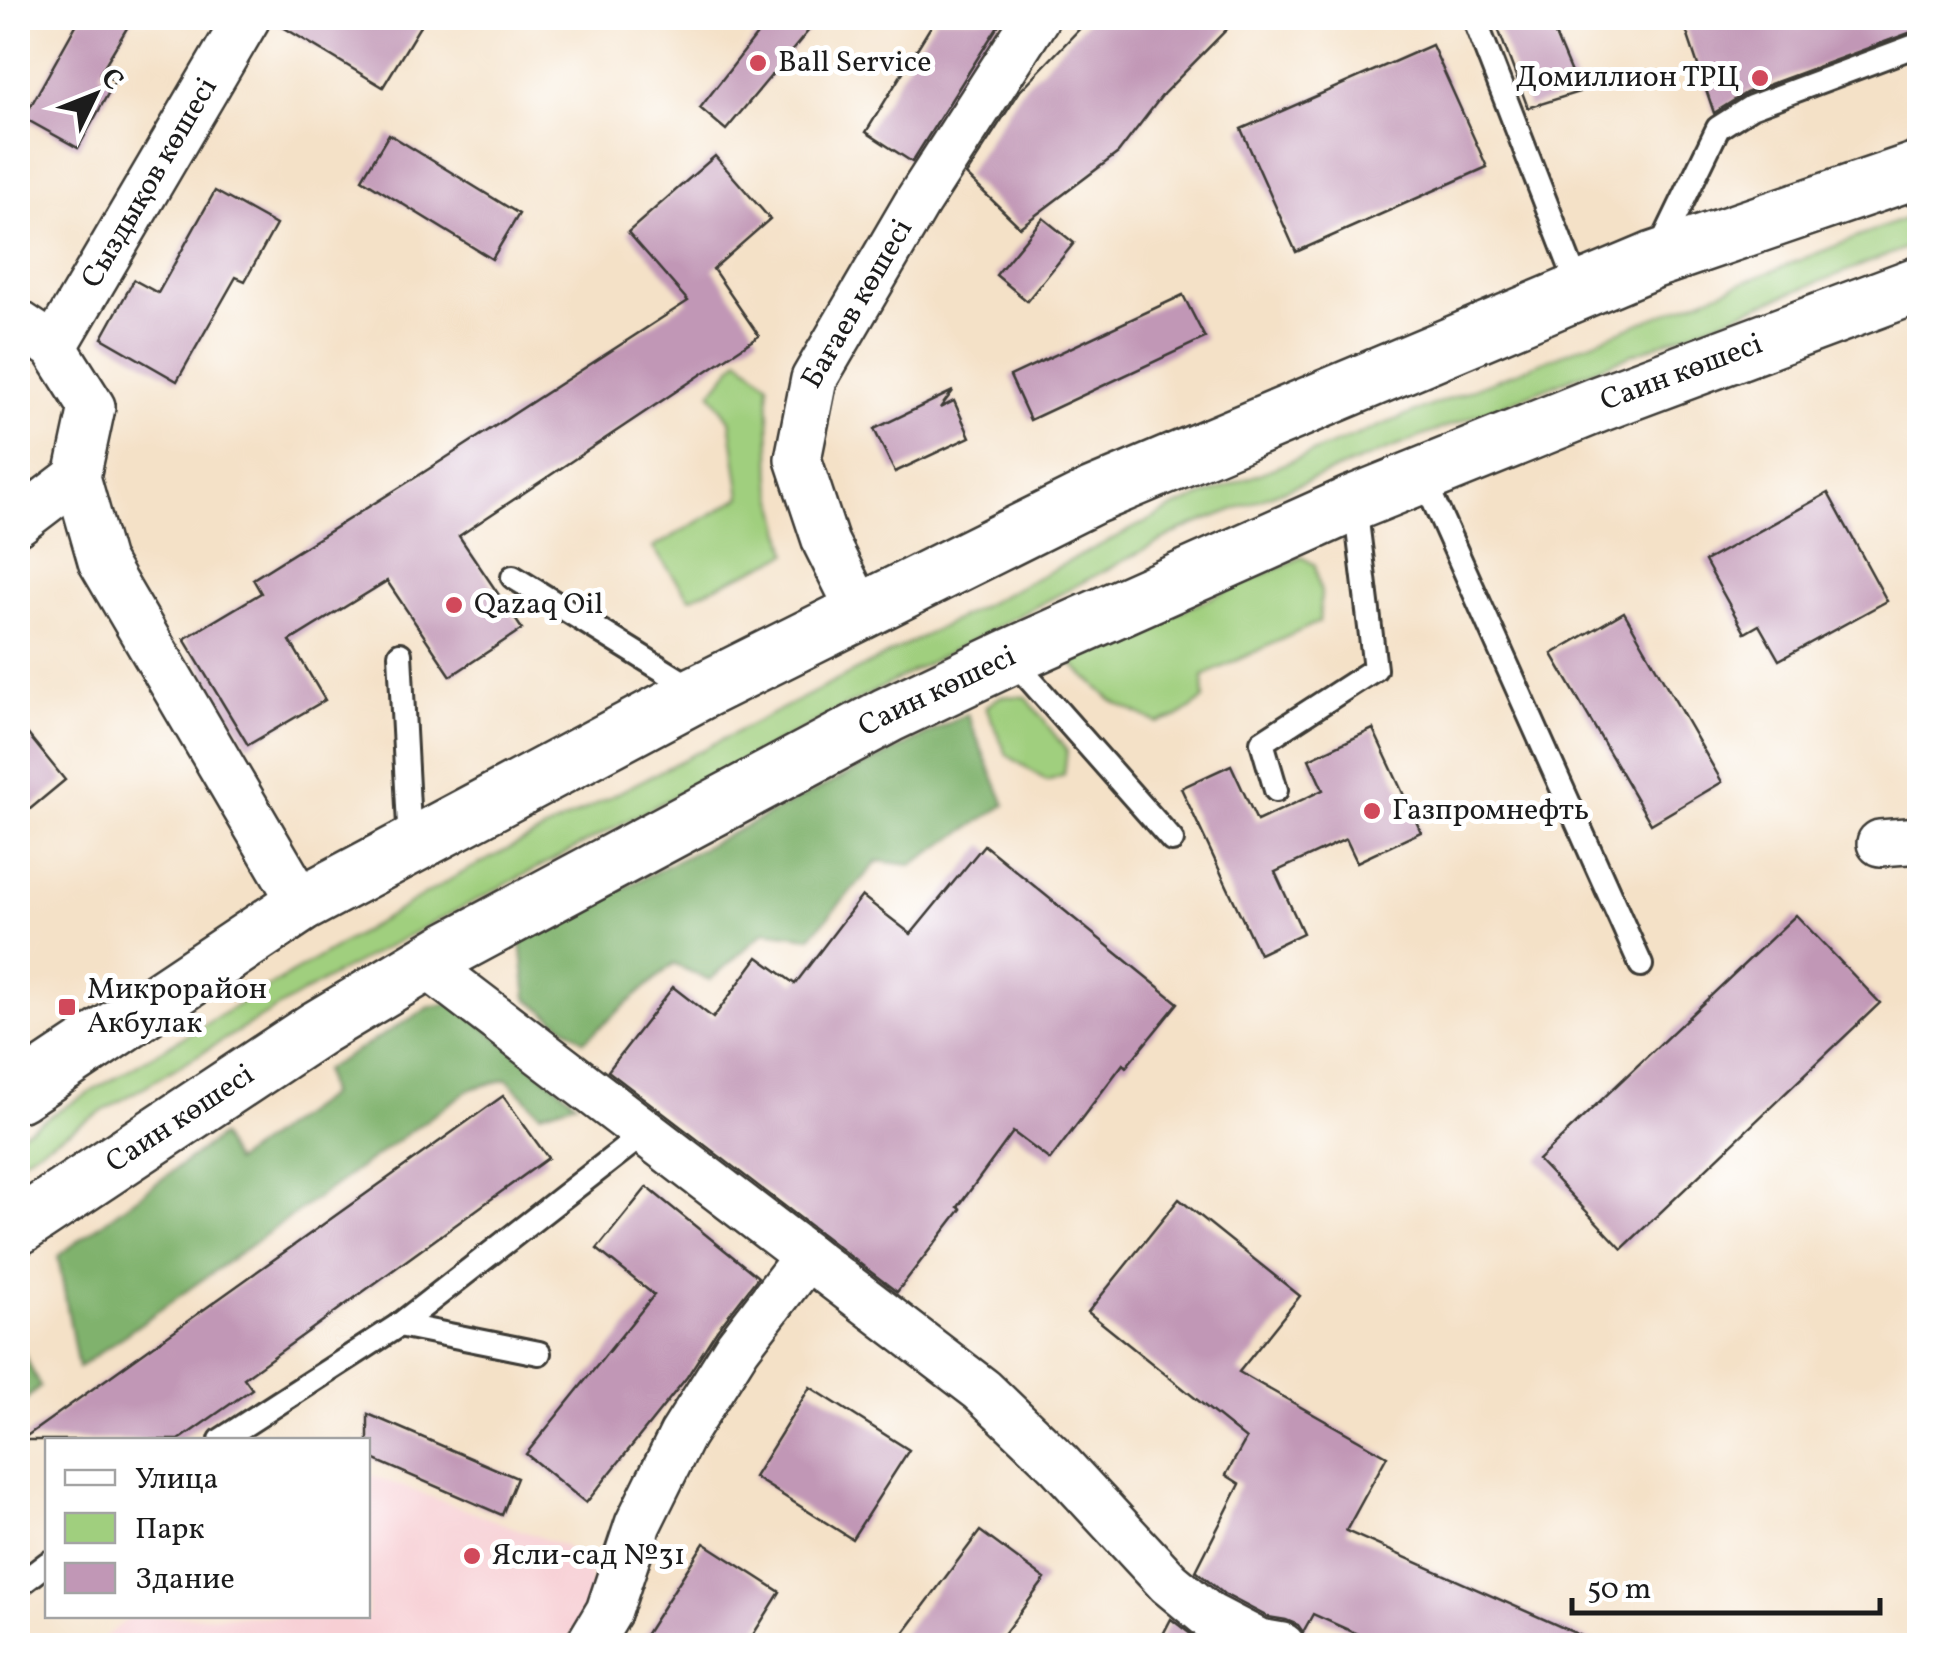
<svg xmlns="http://www.w3.org/2000/svg" width="1937" height="1663" viewBox="0 0 1937 1663" font-family="Vollkorn,serif">
  <style>
    .built { fill: #f7cfd4 }
    .green { fill: #a0cf7e; stroke: #5e764d; stroke-width: 2.5 }
    .forest { fill: #80b26d; stroke: #4e6744; stroke-width: 2.5 }
    .building { fill: #c197b6 }
    .lines { fill: none; stroke-linecap: round; stroke-linejoin: round }
    .lane-casing { stroke: #3c3a36; stroke-width: 28 }
    .street-casing { stroke: #3c3a36; stroke-width: 50 }
    .highway-casing { stroke: #3c3a36; stroke-width: 60 }
    .lane { stroke: #fff; stroke-width: 22 }
    .street { stroke: #fff; stroke-width: 45 }
    .highway { stroke: #fff; stroke-width: 55 }
    .poi-dot { fill: #d1495b; stroke: #fff; stroke-width: 4 }
    .labels { text-anchor: middle; dominant-baseline: central; stroke-width: 10; stroke-linejoin: round; paint-order: stroke }
    .poi-label { font-size: 30px; fill: #1c1c1c; stroke: #fff; text-anchor: start }
    .street-label { font-size: 30px; fill: #1c1c1c; stroke: #fff }
  </style>
  <rect width="100%" height="100%" fill="#fff"/>
  <filter id="ink" filterUnits="userSpaceOnUse"><feTurbulence type="fractalNoise" baseFrequency=".01" numOctaves="2"/><feDisplacementMap in="SourceGraphic" scale="20" xChannelSelector="R" yChannelSelector="G"/><feConvolveMatrix kernelMatrix="1 2 1 2 8 2 1 2 1" color-interpolation-filters="sRGB"/></filter>
  <filter id="wash" filterUnits="userSpaceOnUse"><feTurbulence type="fractalNoise" baseFrequency=".0048" numOctaves="4" result="noise"/><feDisplacementMap in="SourceGraphic" scale="40" xChannelSelector="R" yChannelSelector="G"/><feGaussianBlur stdDeviation="2.25" result="paint"/><feColorMatrix in="noise" values="0 0 0 0 0 0 0 0 0 0 0 0 0 0 0 0 0 1.4 0 .05"/><feComposite in="paint" operator="in"/></filter>
  <g filter="url(#wash)">
    <rect width="100%" height="100%" fill="#f4e1c7"/>
    <path class="built" d="M 368,1474 L 564,1546 L 588,1566 L 596,1601 L 566,1645 L 93,1646 L 132,1616 L 368,1616 Z"/>
    <g class="green">
      <path d="M 1919,213 L 1919,243 L 1184,529 L 337,973 L 18,1161 L 18,1135 L 458,875 L 1175,507 Z"/>
      <path d="M 739,358 L 768,383 L 771,482 L 788,554 L 690,598 L 653,548 L 741,497 L 730,420 L 711,393 Z"/>
      <path d="M 1302,557 L 1315,565 L 1321,594 L 1319,622 L 1203,676 L 1204,699 L 1178,717 L 1157,723 L 1112,701 L 1069,661 Z"/>
      <path d="M 1001,696 L 1026,697 L 1067,751 L 1064,775 L 1047,781 L 1007,755 L 986,707 Z"/>
    </g>
    <g class="forest">
      <path d="M 967,714 L 1005,805 L 911,865 L 878,861 L 810,937 L 765,931 L 710,980 L 673,964 L 584,1041 L 527,998 L 521,940 Z"/>
      <path d="M 455,1002 L 576,1102 L 540,1113 L 507,1079 L 470,1089 L 78,1368 L 58,1256 L 220,1136 L 234,1162 L 329,1095 L 324,1070 L 430,1007 Z"/>
      <path d="M 18,1341 L 40,1387 L 18,1406 Z"/>
    </g>
    <g id="blocks">
      <g class="building">
        <path d="M 80,18 L 133,18 L 100,73 L 115,81 L 78,148 L 24,118 Z"/>
        <path d="M 273,18 L 425,18 L 383,87 L 273,21 Z"/>
        <path d="M 770,18 L 819,18 L 726,130 L 700,108 Z"/>
        <path d="M 936,18 L 1003,18 L 912,162 L 866,132 Z"/>
        <path d="M 1090,18 L 1238,18 L 1164,93 L 1118,153 L 1020,227 L 966,175 L 1020,91 Z"/>
        <path d="M 1494,18 L 1548,18 L 1579,92 L 1528,108 Z"/>
        <path d="M 1682,18 L 1920,18 L 1920,29 L 1746,93 L 1714,113 Z"/>
        <path d="M 1432,45 L 1487,167 L 1296,252 L 1241,129 Z"/>
        <path d="M 389,134 L 519,214 L 492,259 L 362,179 Z"/>
        <path d="M 715,156 L 770,219 L 713,269 L 759,336 L 459,536 L 522,629 L 451,676 L 387,581 L 290,641 L 325,700 L 248,745 L 184,639 L 261,593 L 253,579 L 421,474 L 688,301 L 628,232 Z"/>
        <path d="M 215,191 L 276,225 L 245,281 L 236,277 L 177,381 L 102,338 L 134,280 L 158,293 Z"/>
        <path d="M 1043,218 L 1074,243 L 1027,301 L 996,275 Z"/>
        <path d="M 1183,295 L 1205,338 L 1030,420 L 1010,376 Z"/>
        <path d="M 953,391 L 940,408 L 954,401 L 970,437 L 895,472 L 874,429 Z"/>
        <path d="M 1828,493 L 1887,601 L 1779,660 L 1759,625 L 1745,633 L 1705,561 Z"/>
        <path d="M 1624,612 L 1722,782 L 1651,824 L 1552,654 Z"/>
        <path d="M 18,722 L 65,780 L 18,819 Z"/>
        <path d="M 1373,729 L 1421,832 L 1357,862 L 1346,839 L 1275,872 L 1303,933 L 1259,954 L 1181,788 L 1231,765 L 1257,821 L 1323,790 L 1309,759 Z"/>
        <path d="M 984,845 L 1178,1003 L 1126,1067 L 1123,1064 L 1050,1160 L 1013,1132 L 958,1207 L 961,1209 L 897,1292 L 608,1071 L 673,987 L 713,1018 L 758,957 L 795,984 L 862,896 L 911,934 Z"/>
        <path d="M 1796,915 L 1880,1003 L 1622,1249 L 1538,1160 Z"/>
        <path d="M 503,1096 L 548,1158 L 244,1378 L 252,1389 L 179,1440 L 21,1440 Z"/>
        <path d="M 647,1187 L 758,1277 L 717,1330 L 687,1377 L 586,1503 L 526,1454 L 654,1295 L 597,1249 Z"/>
        <path d="M 1179,1199 L 1300,1296 L 1239,1372 L 1387,1456 L 1346,1531 L 1604,1646 L 1384,1646 L 1313,1614 L 1303,1632 L 1298,1625 L 1286,1620 L 1268,1617 L 1224,1594 L 1196,1571 L 1240,1484 L 1226,1475 L 1246,1439 L 1088,1312 Z"/>
        <path d="M 810,1387 L 909,1450 L 852,1539 L 754,1477 Z"/>
        <path d="M 368,1414 L 517,1478 L 502,1515 L 368,1457 Z"/>
        <path d="M 980,1531 L 1045,1579 L 995,1646 L 894,1646 Z"/>
        <path d="M 704,1543 L 780,1592 L 746,1646 L 638,1646 Z"/>
        <path d="M 1171,1619 L 1193,1636 L 1209,1646 L 1157,1646 Z"/>
      </g>
    </g>
  </g>
  <g filter="url(#ink)">
    <use href="#blocks" fill-opacity="0" stroke="#3c3a36" stroke-width="2.5"/>
    <g class="lines">
      <defs>
        <g id="lane">
          <path d="M 1474,18 L 1580,291"/>
          <path d="M 1658,252 L 1718,128 L 1751,107 L 1920,44"/>
          <path d="M 1422,475 L 1641,965"/>
          <path d="M 513,577 L 697,691"/>
          <path d="M 400,654 L 410,845"/>
          <path d="M 1010,657 L 1172,840"/>
          <path d="M 1276,790 L 1262,742 L 1375,669 L 1355,504"/>
          <path d="M 399,1325 L 539,1353"/>
          <path d="M 221,1440 L 399,1325 L 646,1132"/>
          <path d="M 18,1586 L 48,1563"/>
        </g>
        <g id="street">
          <path d="M 18,323 L 54,347 L 92,407 L 77,477 L 101,561 L 302,904"/>
          <path id="s1" d="M 54,347 L 247,18"/>
          <path d="M 18,522 L 77,477"/>
          <path id="s2" d="M 861,613 L 826,543 L 798,459 L 814,379 L 918,201 L 1036,18"/>
          <path d="M 1880,843 L 1920,840"/>
          <path d="M 425,964 L 982,1390 L 1059,1464 L 1169,1583 L 1209,1616 L 1259,1642 L 1282,1646"/>
          <path d="M 588,1646 L 609,1611 L 638,1524 L 682,1435 L 738,1346 L 807,1256"/>
        </g>
        <g id="highway">
          <path d="M 18,1094 L 302,904 L 700,692 L 1093,496 L 1654,260 L 1920,169"/>
          <path id="s3" d="M 18,1227 L 318,1028 L 450,949 L 888,715 L 1010,657 L 1354,503 L 1599,404 L 1920,284"/>
        </g>
      </defs>
      <use href="#lane" class="lane-casing"/>
      <use href="#street" class="street-casing"/>
      <use href="#highway" class="highway-casing"/>
      <use href="#lane" class="lane"/>
      <use href="#street" class="street"/>
      <use href="#highway" class="highway"/>
    </g>
  </g>
  <g class="poi-dot">
    <circle cx="758" cy="63" r="10"/>
    <circle cx="1760" cy="78" r="10"/>
    <circle cx="454" cy="605" r="10"/>
    <circle cx="1372" cy="811" r="10"/>
    <rect x="57" y="997" width="20" height="20" rx="5"/>
    <circle cx="472" cy="1556" r="10"/>
  </g>
  <g class="labels">
    <g class="poi-label">
      <text x="778" y="63">Ball Service</text>
      <text x="1740" y="78" text-anchor="end">Домиллион ТРЦ</text>
      <text x="474" y="605">Qazaq Oil</text>
      <text x="1392" y="811">Газпромнефть</text>
      <text x="87" y="990">Микрорайон<tspan x="87" dy="34">Акбулак</tspan></text>
      <text x="492" y="1556">Ясли-сад №31</text>
    </g>
    <g class="street-label">
      <text stroke="none"><textPath href="#s1" startOffset="190">Сыздықов көшесі</textPath></text>
      <text stroke="none"><textPath href="#s2" startOffset="335">Бағаев көшесі</textPath></text>
      <text stroke="none"><textPath href="#s3" startOffset="1875">Саин көшесі</textPath></text>
      <text stroke="none"><textPath href="#s3" startOffset="1065">Саин көшесі</textPath></text>
      <text stroke="none"><textPath href="#s3" startOffset="195">Саин көшесі</textPath></text>
    </g>
  </g>
  <rect width="1937" height="1663" fill="none" stroke="#fff" stroke-width="60"/>
  <rect x="45" y="1438" width="325" height="180" fill="#ffffff" stroke="#a4a4a4" stroke-width="2.5"/>
  <rect x="65" y="1470" width="50" height="15" fill="#ffffff" stroke="#a4a4a4" stroke-width="2.5"/>
  <text x="135" y="1488" font-size="30" fill="#1c1c1c">Улица</text>
  <rect x="65" y="1513" width="50" height="30" fill="#a0cf7e" stroke="#a4a4a4" stroke-width="2.5"/>
  <text x="135" y="1538" font-size="30" fill="#1c1c1c">Парк</text>
  <rect x="65" y="1563" width="50" height="30" fill="#c197b6" stroke="#a4a4a4" stroke-width="2.5"/>
  <text x="135" y="1588" font-size="30" fill="#1c1c1c">Здание</text>
  <g transform="translate(95 95) rotate(47)" stroke="#ffffff" stroke-width="8" paint-order="stroke">
  <path d="M0-8L18 38L0 25L-18 38Z" fill="#1c1c1c"/>
  <text y="-15" font-size="28" font-weight="bold" text-anchor="middle" fill="#1c1c1c">С</text>
  </g>
  <path d="M1572 1598v15h308v-15" fill="none" stroke="#1c1c1c" stroke-width="5"/>
  <text x="1587" y="1598" font-size="30" fill="#1c1c1c" stroke="#ffffff" stroke-width="8" paint-order="stroke">50 m</text>
</svg>
